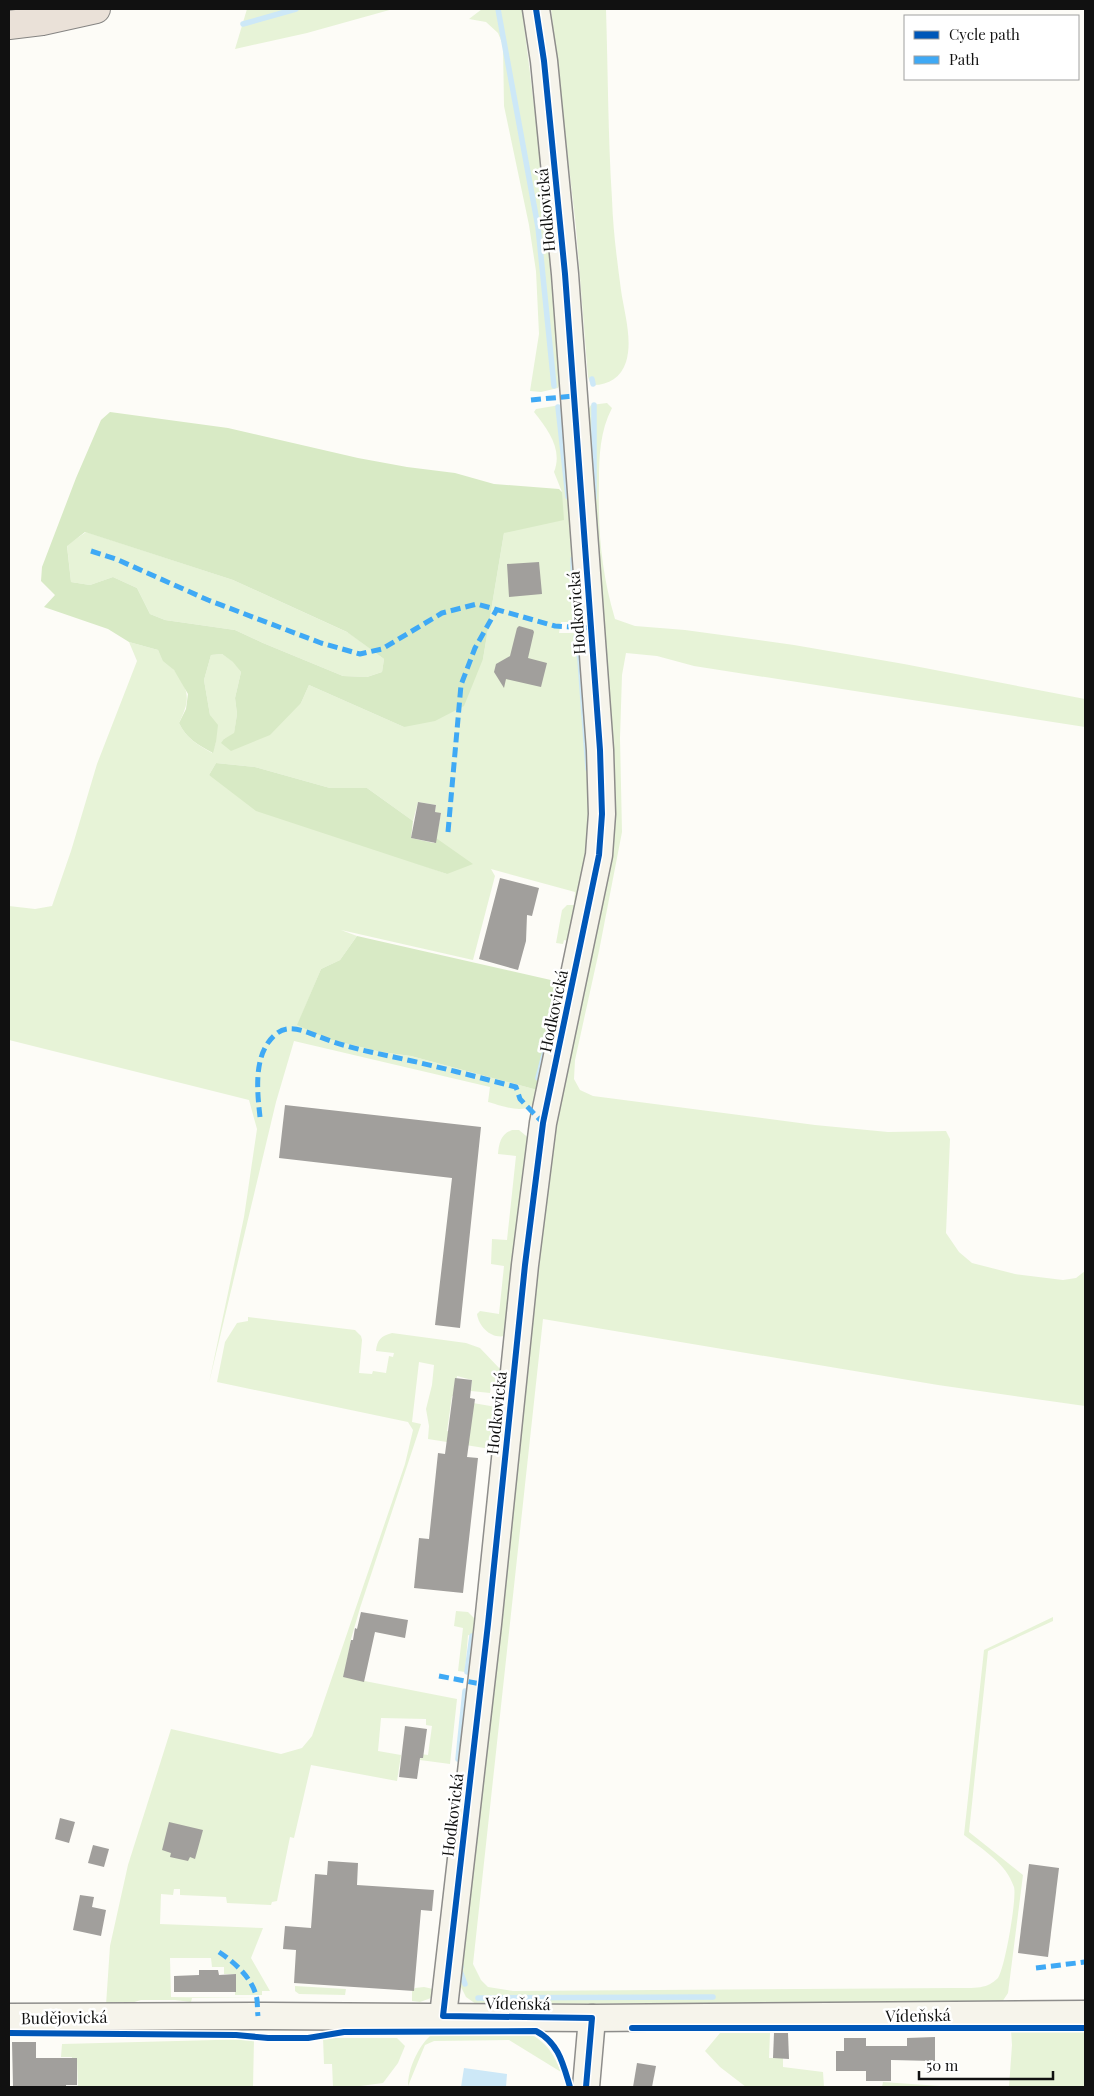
<svg xmlns="http://www.w3.org/2000/svg" width="1094" height="2096" viewBox="0 0 1094 2096" font-family="'Playfair Display',serif">
  <style>
    .green { fill: #e7f3d7; fill-rule: evenodd }
    .forest { fill: #d8eac5; fill-rule: evenodd }
    .water { fill: #cde8f7 }
    .lines { fill: none; stroke-linecap: round; stroke-linejoin: round }
    .stream { stroke: #cde8f7; stroke-width: 5.5 }
    .building { fill: #a19f9c }
    .secondary-casing { stroke: #8e8d8b; stroke-width: 29 }
    .highway-casing { stroke: #858482; stroke-width: 30 }
    .secondary { stroke: #f6f4eb; stroke-width: 26 }
    .highway { stroke: #eae1d8; stroke-width: 28 }
    .quiet { stroke: #3fa9f5; stroke-width: 5; stroke-dasharray: 10 5; stroke-linecap: butt }
    .cycleway-casing { stroke: #fff; stroke-width: 9 }
    .cycleway { stroke: #0057b8; stroke-width: 6 }
    .labels { text-anchor: middle; dominant-baseline: central; stroke-width: 5; stroke-linejoin: round; paint-order: stroke }
    .street-label { font-size: 16px; fill: #111; stroke: #fff }
  </style>
  <rect width="100%" height="100%" fill="#fdfcf7"/>
  <g class="green">
    <path d="M 247,9 L 393,9 L 307,33 L 235,49 Z"/>
    <path d="M 482,9 L 522,9 L 542,170 L 560,384 L 558,388 L 541,392 L 530,391 L 539,334 L 536,271 L 529,225 L 504,106 L 503,45 L 498,33 L 486,22 L 469,19 Z"/>
    <path d="M 551,9 L 606,9 C 608,72 608,136 612,199 C 613,230 617,260 621,290 C 624,312 633,340 626,362 C 621,378 607,386 591,385 L 588,377 L 576,228 Z"/>
    <path d="M 607,403 L 612,408 C 600,431 599,456 599,482 C 598,532 601,571 615,619 L 635,626 L 685,630 L 794,645 L 904,664 L 1085,699 L 1085,727 L 694,666 L 657,656 L 626,653 L 622,675 L 620,738 L 622,832 L 599,951 L 575,1060 L 574,1079 L 580,1090 L 593,1096 L 815,1125 L 888,1132 L 946,1131 L 950,1139 L 946,1233 L 959,1252 L 972,1263 L 1015,1274 L 1063,1280 L 1076,1278 L 1085,1271 L 1085,1406 L 938,1385 L 543,1319 L 473,1964 L 481,1980 L 488,1987 L 513,1991 L 954,1988 C 964,1988 979,1989 988,1985 C 991,1984 996,1980 998,1978 C 1005,1968 1017,1898 1014,1887 C 1006,1863 983,1850 964,1835 L 984,1650 L 1053,1617 L 1053,1621 L 988,1651 L 969,1832 L 1023,1875 L 1008,1993 L 1002,2002 L 476,2004 L 466,1997 L 458,1981 L 555,1113 L 591,937 L 588,410 L 591,405 Z"/>
    <path d="M 560,405 L 562,408 L 579,622 L 561,622 L 559,633 L 574,633 L 580,635 L 593,800 L 574,942 L 564,940 L 563,944 L 556,943 L 562,910 L 567,905 L 574,905 L 575,892 L 491,869 L 495,876 L 473,960 L 341,930 L 357,936 L 340,960 L 321,969 L 298,1024 L 329,1039 L 381,1052 L 411,1056 L 541,1091 C 539,1096 536,1102 532,1105 C 522,1114 499,1105 488,1102 L 490,1087 L 294,1041 L 276,1102 L 209,1383 L 244,1217 L 257,1129 L 249,1100 L 9,1040 L 9,906 L 35,909 L 52,906 L 71,851 L 97,764 L 137,661 L 129,642 L 158,650 C 164,663 168,662 175,671 C 190,691 190,701 179,723 C 186,738 198,745 212,753 L 216,742 L 210,715 L 204,680 L 211,655 L 222,654 L 234,662 L 241,672 L 235,698 L 237,714 L 234,734 L 224,739 L 301,703 L 309,685 L 404,727 L 483,659 L 504,533 L 562,492 L 554,472 C 563,449 548,430 534,412 L 536,409 ZM 216,763 L 255,767 L 330,788 L 367,788 L 413,821 L 418,802 L 436,805 L 435,812 L 441,814 L 436,838 L 447,874 L 368,846 L 209,775 Z"/>
    <path d="M 86,532 L 233,580 L 349,633 L 384,659 L 382,672 L 367,677 L 343,676 L 263,643 L 235,630 L 165,620 L 150,614 L 137,588 L 113,577 L 90,585 L 71,582 L 67,545 Z"/>
    <path d="M 512,1130 L 519,1130 L 531,1140 L 505,1336 C 491,1339 479,1327 477,1314 L 480,1311 L 499,1314 L 504,1266 L 491,1264 L 492,1239 L 507,1240 L 516,1156 L 498,1154 C 499,1143 501,1134 512,1130 Z"/>
    <path d="M 248,1317 L 355,1330 L 361,1336 L 362,1340 L 359,1373 L 372,1374 L 373,1371 L 386,1373 L 389,1356 L 393,1357 L 394,1353 L 376,1351 C 377,1340 381,1336 392,1333 L 466,1343 L 480,1348 L 500,1369 L 504,1378 L 504,1386 L 491,1386 L 490,1393 L 471,1391 L 472,1380 L 457,1376 L 455,1396 L 452,1396 L 447,1431 L 469,1434 L 473,1403 L 502,1408 L 497,1450 L 428,1439 L 429,1426 L 426,1409 L 432,1385 L 434,1365 L 419,1362 L 412,1422 L 421,1424 L 360,1608 L 351,1639 L 344,1677 L 457,1699 L 450,1764 L 420,1760 L 421,1754 L 428,1755 L 432,1726 L 426,1725 L 426,1719 L 381,1718 L 378,1751 L 401,1755 L 397,1781 L 311,1765 L 294,1838 L 290,1837 L 277,1901 L 272,1902 L 271,1905 L 227,1903 L 226,1897 L 180,1895 L 180,1889 L 174,1889 L 173,1895 L 161,1894 L 160,1924 L 263,1928 L 251,1958 L 270,1991 L 262,1991 L 262,1995 L 235,1995 L 235,1974 L 224,1974 L 224,1967 L 212,1967 L 211,1958 L 170,1958 L 171,1997 L 260,1998 L 192,1998 L 191,2002 L 175,2000 L 141,2000 L 128,2004 L 106,2005 L 110,1946 L 128,1865 L 171,1729 L 281,1754 L 302,1748 L 312,1736 L 405,1464 L 413,1430 L 408,1422 L 217,1382 L 225,1342 L 237,1323 L 248,1321 Z"/>
    <path d="M 456,1611 L 468,1612 L 478,1622 L 477,1637 L 468,1635 L 465,1672 L 458,1671 L 463,1628 L 454,1626 Z"/>
    <path d="M 295,1986 L 346,1989 L 345,1995 L 299,1994 L 295,1991 Z"/>
    <path d="M 424,1987 L 433,1989 L 431,1998 L 420,2002 L 412,2001 L 412,1991 L 415,1988 Z"/>
    <path d="M 1011,2030 L 1085,2030 L 1085,2087 L 1009,2087 L 1012,2045 Z"/>
    <path d="M 720,2033 L 770,2033 L 769,2058 L 783,2058 L 783,2067 L 823,2072 L 824,2087 L 746,2087 L 720,2067 L 705,2051 Z"/>
    <path d="M 430,2036 L 534,2036 C 549,2046 554,2055 561,2072 L 509,2040 L 434,2041 L 425,2045 L 408,2086 C 408,2069 418,2047 430,2036 Z"/>
    <path d="M 323,2038 L 397,2038 L 405,2046 L 398,2063 L 383,2083 L 353,2087 L 333,2087 L 332,2064 L 324,2064 Z"/>
    <path d="M 254,2039 L 253,2087 L 78,2087 L 77,2061 L 72,2061 L 72,2057 L 61,2057 L 62,2044 Z"/>
    <path d="M 883,2082 L 954,2087 L 882,2087 Z"/>
  </g>
  <g class="forest">
    <path d="M 110,412 L 228,428 L 358,458 L 407,467 L 455,473 L 494,484 L 559,489 L 562,492 L 564,520 L 504,533 L 483,659 L 464,706 L 435,721 L 404,727 L 309,685 L 301,703 L 270,735 L 231,751 L 221,743 L 224,739 L 234,733 L 237,714 L 235,698 L 241,672 L 233,662 L 222,654 L 211,655 L 204,680 L 210,715 L 218,725 L 216,742 L 213,753 C 198,745 186,738 179,723 L 186,709 L 188,694 L 174,670 L 163,661 L 158,650 L 129,642 L 108,629 L 44,607 L 55,595 L 41,581 L 42,567 L 76,478 L 101,420 ZM 85,532 L 233,580 L 347,632 L 384,659 L 382,672 L 367,677 L 343,676 L 263,643 L 235,630 L 165,620 L 150,614 L 137,588 L 113,577 L 90,585 L 71,582 L 67,546 Z"/>
    <path d="M 216,763 L 255,767 L 330,788 L 367,788 L 413,821 L 411,838 L 434,843 L 436,838 L 473,864 L 447,874 L 256,811 L 209,775 Z"/>
    <path d="M 357,936 L 564,983 L 541,1091 L 411,1056 L 381,1052 L 328,1039 L 297,1025 L 321,969 L 340,960 Z"/>
  </g>
  <path class="water" d="M 464,2068 L 507,2074 L 506,2087 L 461,2087 Z"/>
  <g class="lines">
    <g class="stream">
      <path d="M 498,9 L 538,227 L 554,386"/>
      <path d="M 243,24 L 296,9"/>
      <path d="M 592,379 L 593,384"/>
      <path d="M 594,405 L 594,498"/>
      <path d="M 558,407 L 568,497"/>
      <path d="M 573,559 L 575,619"/>
      <path d="M 576,637 L 580,660 L 588,769"/>
      <path d="M 538,1078 L 545,1051"/>
      <path d="M 467,1672 L 472,1636"/>
      <path d="M 458,1759 L 465,1691"/>
      <path d="M 461,1967 L 460,1971 L 465,1984"/>
      <path d="M 478,1998 L 713,1997"/>
    </g>
  </g>
  <g class="building">
    <path d="M 539,562 L 542,594 L 509,597 L 507,564 Z"/>
    <path d="M 519,626 L 533,630 L 534,632 L 528,658 L 547,663 L 541,687 L 506,679 L 504,688 L 494,672 L 496,664 L 510,656 L 517,628 Z"/>
    <path d="M 418,802 L 436,805 L 435,812 L 441,813 L 436,843 L 411,838 Z"/>
    <path d="M 500,878 L 539,888 L 532,916 L 527,915 L 526,941 L 518,970 L 479,959 Z"/>
    <path d="M 285,1105 L 481,1127 L 460,1328 L 435,1325 L 452,1178 L 279,1158 Z"/>
    <path d="M 455,1378 L 472,1380 L 470,1398 L 475,1399 L 467,1457 L 478,1458 L 463,1593 L 414,1588 L 419,1538 L 429,1539 L 438,1453 L 445,1454 Z"/>
    <path d="M 361,1612 L 408,1620 L 405,1638 L 375,1632 L 364,1682 L 343,1677 L 351,1640 L 353,1640 L 355,1628 L 357,1629 Z"/>
    <path d="M 405,1726 L 427,1729 L 423,1758 L 420,1758 L 417,1779 L 399,1777 Z"/>
    <path d="M 60,1818 L 75,1822 L 69,1843 L 55,1839 Z"/>
    <path d="M 169,1822 L 203,1830 L 195,1859 L 190,1857 L 188,1861 L 170,1857 L 171,1853 L 162,1850 Z"/>
    <path d="M 93,1845 L 109,1849 L 104,1867 L 88,1863 Z"/>
    <path d="M 328,1861 L 358,1863 L 357,1885 L 434,1890 L 432,1911 L 421,1910 L 414,1991 L 294,1983 L 296,1950 L 283,1949 L 285,1926 L 311,1928 L 315,1874 L 327,1875 Z"/>
    <path d="M 1029,1864 L 1059,1868 L 1048,1957 L 1018,1953 Z"/>
    <path d="M 80,1895 L 94,1897 L 92,1907 L 106,1910 L 101,1936 L 73,1930 Z"/>
    <path d="M 199,1970 L 218,1970 L 219,1975 L 236,1974 L 236,1992 L 174,1992 L 174,1976 L 199,1975 Z"/>
    <path d="M 774,2033 L 788,2033 L 789,2059 L 773,2058 Z"/>
    <path d="M 935,2037 L 935,2061 L 891,2060 L 891,2081 L 866,2081 L 866,2071 L 836,2071 L 836,2051 L 844,2051 L 844,2038 L 866,2038 L 866,2046 L 907,2046 L 907,2038 Z"/>
    <path d="M 12,2042 L 36,2042 L 36,2058 L 77,2058 L 77,2085 L 66,2085 L 66,2087 L 13,2087 Z"/>
    <path d="M 637,2063 L 656,2066 L 652,2087 L 633,2087 Z"/>
  </g>
  <g class="lines">
    <defs>
      <g id="secondary">
        <path d="M 443,2016 L 488,1624 L 525,1265 L 543,1123 L 599,855 L 602,814 L 600,750 L 565,274 L 544,61 L 536,9"/>
        <path d="M 9,2017 L 264,2016 L 592,2018 L 1085,2014"/>
        <path d="M 586,2087 L 592,2018"/>
      </g>
      <path id="highway" d="M 9,25 L 42,21 L 96,9"/>
    </defs>
    <use href="#secondary" class="secondary-casing"/>
    <use href="#highway" class="highway-casing"/>
    <use href="#secondary" class="secondary"/>
    <use href="#highway" class="highway"/>
    <g class="quiet">
      <path d="M 531,400 L 574,396"/>
      <path d="M 91,551 L 116,559 L 208,600 L 321,643 L 360,654 L 382,649 L 442,613 L 477,604 L 555,626 L 591,628"/>
      <path d="M 448,832 L 461,685 L 475,648 L 497,609"/>
      <path d="M 260,1117 C 257,1090 253,1053 276,1034 C 289,1023 307,1032 320,1037 C 350,1049 381,1054 412,1061 C 447,1069 481,1078 516,1087 L 520,1099 L 543,1123"/>
      <path d="M 439,1676 L 481,1684"/>
      <path d="M 219,1952 C 234,1962 251,1977 256,1995 C 258,2001 257,2009 258,2016"/>
      <path d="M 1036,1968 L 1085,1962"/>
    </g>
    <defs>
      <g id="cycleway">
        <path d="M 536,9 L 544,61 L 565,274 L 600,750 L 602,814 L 599,855 L 543,1123 L 525,1265 L 488,1624 L 443,2016 L 592,2018 L 586,2087"/>
        <path d="M 632,2028 L 1085,2028"/>
        <path d="M 9,2033 L 236,2035 L 268,2038 L 308,2038 L 344,2032 L 536,2031 C 559,2043 563,2064 570,2087"/>
      </g>
    </defs>
    <use href="#cycleway" class="cycleway-casing"/>
    <use href="#cycleway" class="cycleway"/>
  </g>
  <g class="labels">
    <g class="street-label">
      <text transform="translate(545 210) rotate(-95)">Hodkovická</text>
      <text transform="translate(576 613) rotate(-94)">Hodkovická</text>
      <text transform="translate(553 1011) rotate(-78)">Hodkovická</text>
      <text transform="translate(496 1413) rotate(-84)">Hodkovická</text>
      <text transform="translate(452 1815) rotate(-83)">Hodkovická</text>
      <text transform="translate(518 2003) rotate(1)">Vídeňská</text>
      <text transform="translate(918 2015) rotate(-1)">Vídeňská</text>
      <text transform="translate(64 2017) rotate(-1)">Budějovická</text>
    </g>
  </g>
  <rect width="1094" height="2096" fill="none" stroke="#111111" stroke-width="20"/>
  <rect x="904" y="15" width="175" height="65" fill="#ffffff" stroke="#a0a0a0"/>
  <rect x="914" y="31" width="25" height="8" fill="#0057b8" stroke="#a0a0a0"/>
  <text x="949" y="40" font-size="15" fill="#111111">Cycle path</text>
  <rect x="914" y="56" width="25" height="8" fill="#3fa9f5" stroke="#a0a0a0"/>
  <text x="949" y="65" font-size="15" fill="#111111">Path</text>
  <path d="M919 2071v8h134v-8" fill="none" stroke="#111111" stroke-width="2.5"/>
  <text x="926" y="2071" font-size="15" fill="#111111" stroke="#ffffff" stroke-width="4" paint-order="stroke">50 m</text>
</svg>
